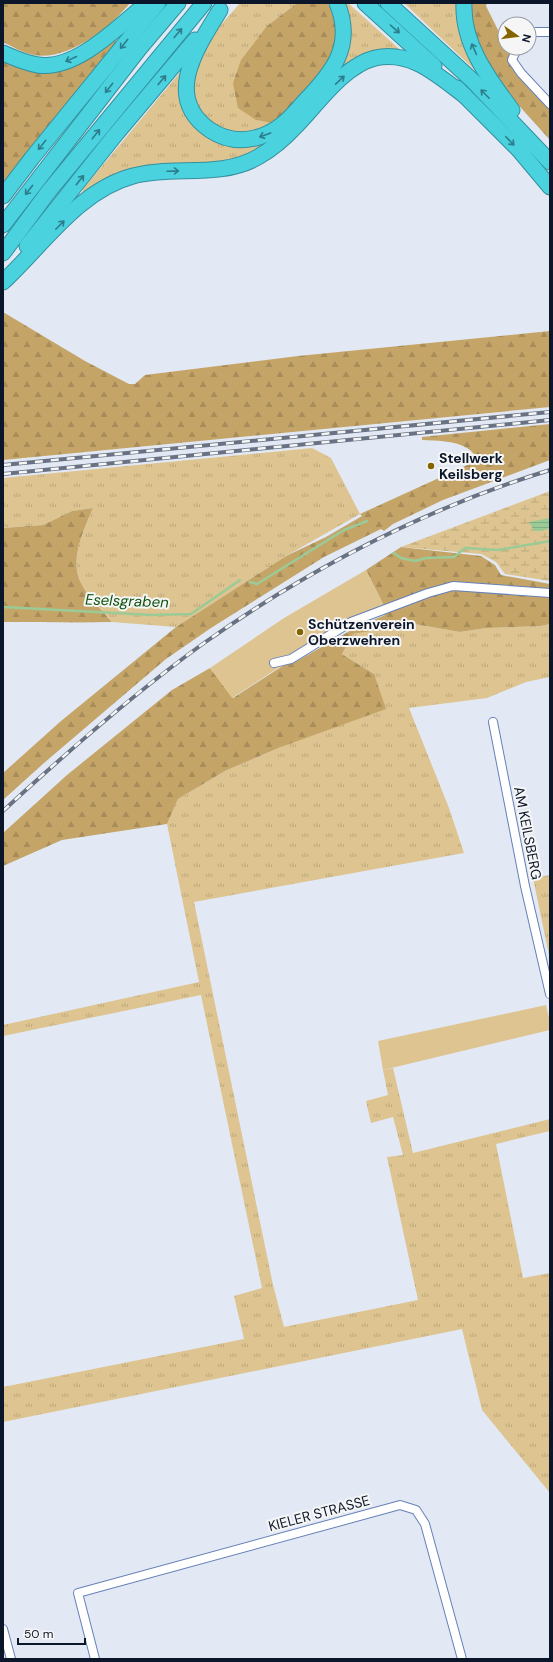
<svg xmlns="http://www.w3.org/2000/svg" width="553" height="1662" viewBox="0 0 553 1662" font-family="'DM Sans',sans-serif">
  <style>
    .grass { fill: url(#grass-tufts) }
    .forest { fill: url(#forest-firs) }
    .wetland { fill: url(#wetland-marsh) }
    .garden { fill: #dec490 }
    .water { fill: url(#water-rules) }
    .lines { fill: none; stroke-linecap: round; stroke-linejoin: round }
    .stream { stroke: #9acb97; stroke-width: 2.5 }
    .minor-casing { stroke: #6681b7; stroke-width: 10 }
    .motorway-casing { stroke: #34909f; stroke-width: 17 }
    .minor { stroke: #fff; stroke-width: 8 }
    .motorway { stroke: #4ad2de; stroke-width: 15 }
    .rail-casing { stroke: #697282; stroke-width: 4 }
    .rail { stroke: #f6f6f6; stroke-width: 2.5; stroke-dasharray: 8; stroke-linecap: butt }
    .oneway { stroke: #2e7d8d }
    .poi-dot { fill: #876300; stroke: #f6f6f6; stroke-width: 1.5 }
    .labels { text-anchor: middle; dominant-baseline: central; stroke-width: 4; stroke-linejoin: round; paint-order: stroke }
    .poi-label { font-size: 14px; font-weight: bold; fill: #0b162a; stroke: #f6f6f6; text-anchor: start }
    .street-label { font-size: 14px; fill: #0b162a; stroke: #f6f6f6 }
    .water-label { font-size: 15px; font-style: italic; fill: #0e5410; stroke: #f6f6f6 }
  </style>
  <defs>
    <pattern id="grass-tufts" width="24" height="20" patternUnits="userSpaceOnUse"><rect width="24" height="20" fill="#dec490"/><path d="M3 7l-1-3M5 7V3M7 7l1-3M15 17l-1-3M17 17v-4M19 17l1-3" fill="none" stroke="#bda87c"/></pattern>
    <pattern id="forest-firs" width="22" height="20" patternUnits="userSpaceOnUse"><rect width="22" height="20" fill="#c5a567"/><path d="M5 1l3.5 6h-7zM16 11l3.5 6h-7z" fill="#a88d5a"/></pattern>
    <pattern id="wetland-marsh" width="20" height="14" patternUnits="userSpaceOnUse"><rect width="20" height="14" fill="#dec490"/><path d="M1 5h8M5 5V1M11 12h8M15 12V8" fill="none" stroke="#bda87c"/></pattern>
    <pattern id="water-rules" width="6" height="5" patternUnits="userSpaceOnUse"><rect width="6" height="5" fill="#9acb97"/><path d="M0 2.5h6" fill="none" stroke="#83ae82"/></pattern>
  </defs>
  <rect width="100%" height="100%" fill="#e2e9f5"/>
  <g class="grass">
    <path d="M 240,3 L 297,3 L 267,26 L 273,123 C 266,127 257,133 248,134 C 205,138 186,99 197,62 C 203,41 227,19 240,3 Z"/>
    <path d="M 341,3 L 348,3 L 406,55 L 390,53 L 324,90 Z"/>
    <path d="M 404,3 L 460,3 C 456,35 465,47 479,74 Z"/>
    <path d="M 186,65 L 200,131 L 275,136 L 272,142 L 252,153 L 229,162 L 205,165 L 82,196 L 83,189 Z"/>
    <path d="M 312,448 L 331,458 L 360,514 L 286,556 L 176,627 L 112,622 C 103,610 88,596 81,583 C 69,559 84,531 93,508 L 72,511 L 43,525 L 3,528 L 3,478 Z"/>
    <path d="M 414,624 L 460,632 L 486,628 L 541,626 L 550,624 L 550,677 L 526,682 L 487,698 L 409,708 L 449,808 L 464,853 L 194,902 L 273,1285 L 284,1327 L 418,1300 L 387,1157 L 403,1155 L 393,1117 L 371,1123 L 366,1101 L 388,1095 L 383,1070 L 393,1068 L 413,1153 L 550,1119 L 550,1131 L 496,1144 L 523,1278 L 550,1273 L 550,1493 L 482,1410 L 462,1329 L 3,1422 L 3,1387 L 244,1339 L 234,1296 L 262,1288 L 201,995 L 3,1036 L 3,1025 L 199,982 L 167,824 L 178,799 L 225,771 L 281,747 L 374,674 L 342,654 L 353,634 Z"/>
    <path d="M 550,875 L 550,960 L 533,878 Z"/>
  </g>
  <g class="forest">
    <path d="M 3,3 L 130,3 C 110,28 68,61 34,55 C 23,53 13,47 3,42 Z"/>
    <path d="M 297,3 L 327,3 L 334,11 L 339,28 L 335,55 L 309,91 L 273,123 L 256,120 L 238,108 L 233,83 L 241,60 L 267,26 Z"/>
    <path d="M 471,3 L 487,3 L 486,6 L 505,44 L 505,48 L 507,48 L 518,69 L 550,104 L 550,140 C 522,108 483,71 470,31 C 468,23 471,11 471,3 Z"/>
    <path d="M 113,39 L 117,41 L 97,71 L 3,185 L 3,61 C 25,74 50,76 74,65 C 88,59 101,47 113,39 Z"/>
    <path d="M 3,312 L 85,361 L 129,384 L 135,384 L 145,375 L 298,356 L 550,331 L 550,407 L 3,460 Z"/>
    <path d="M 550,424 L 550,460 L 443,500 L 393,524 L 384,531 L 381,529 L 324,557 L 211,628 L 166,659 L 44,763 L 3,800 L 3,773 L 61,721 L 176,627 L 286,556 L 326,537 L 362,516 L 360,514 L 474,462 L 479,461 L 479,458 C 474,455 471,450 467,448 C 454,440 436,441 422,440 L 422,437 Z"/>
    <path d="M 93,508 C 84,530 69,559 81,583 C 88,597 102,610 112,622 C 76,623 40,622 3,622 L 3,528 L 43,525 L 72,511 Z"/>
    <path d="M 401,547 L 481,556 L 495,565 L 501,575 L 550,584 L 550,624 L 541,626 L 486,628 L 460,632 L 414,624 L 353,634 L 342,654 L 374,674 L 386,709 L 281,747 L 225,771 L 178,799 L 167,824 L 62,840 L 3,866 L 3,833 L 67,775 L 172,690 L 210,668 L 233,698 L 284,665 L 297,661 L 355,628 L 385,615 L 384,606 L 366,570 Z"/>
  </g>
  <path class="wetland" d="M 550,491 L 550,581 L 505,574 L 496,562 L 481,554 L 401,547 Z"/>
  <g class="garden">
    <path d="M 366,570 L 384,606 L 278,668 L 232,698 L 210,668 L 284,618 Z"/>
    <path d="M 546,1005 L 550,1022 L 550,1030 L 383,1070 L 378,1041 Z"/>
  </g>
  <path class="water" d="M 550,518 L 550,528 L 542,531 L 534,531 L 529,522 Z"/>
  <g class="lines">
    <g class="stream">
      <path d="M 394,553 L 401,558 L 415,561 L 426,558 L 454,557 L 465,548 L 498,550 L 550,541"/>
      <path d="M 250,582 L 257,584 L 344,530 L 367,521"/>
      <path d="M 3,607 L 152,615 L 191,614 L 240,580"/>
    </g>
    <defs>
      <g id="minor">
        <path d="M 529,35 L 536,32 L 550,32"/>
        <path d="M 517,48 L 512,60 L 521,73 L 550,104"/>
        <path d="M 274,663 L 291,659 L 351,622 L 428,593 L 453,586 L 550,593"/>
        <path d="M 493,722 L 525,886 L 550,994"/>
        <path d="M 3,1629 L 11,1659"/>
        <path d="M 95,1659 L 78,1593 L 400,1505 L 416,1510 L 425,1524 L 462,1659"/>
      </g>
      <g id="motorway">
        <path d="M 365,3 L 434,66"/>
        <path d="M 388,3 L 473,81 L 550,162"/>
        <path d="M 464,3 C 462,44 489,79 512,110"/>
        <path d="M 220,10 C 198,46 162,97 210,130 C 225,140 242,142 259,137 C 279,131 291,117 304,102 C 332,73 355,46 337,3"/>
        <path d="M 3,53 C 14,58 25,63 38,65 C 76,71 119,26 147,3"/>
        <path d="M 457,88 L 519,150 L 550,187"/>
        <path d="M 3,196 L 32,158 L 158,3"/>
        <path d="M 3,225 L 139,49 L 178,3"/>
        <path d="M 27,246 L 116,134 L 195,40"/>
        <path d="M 3,253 L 49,191 L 204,3"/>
        <path d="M 3,282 C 42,246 79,190 133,176 C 173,165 220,179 258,157 C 272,149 284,139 295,127 C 317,105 343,66 375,58 C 411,50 437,75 464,95"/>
      </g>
    </defs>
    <use href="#minor" class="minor-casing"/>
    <use href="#motorway" class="motorway-casing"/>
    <use href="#minor" class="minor"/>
    <use href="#motorway" class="motorway"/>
    <defs>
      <g id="rail">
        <path d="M 3,465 L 550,412"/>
        <path d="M 3,474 L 550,420"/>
        <path d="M 3,811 C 67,752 133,694 204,643 C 309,569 427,508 550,470"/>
      </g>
    </defs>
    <use href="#rail" class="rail-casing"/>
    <use href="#rail" class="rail"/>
  </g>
  <defs><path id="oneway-shaft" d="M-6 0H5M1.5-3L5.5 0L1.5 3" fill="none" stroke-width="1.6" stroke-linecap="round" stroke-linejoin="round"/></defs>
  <g class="oneway">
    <use href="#oneway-shaft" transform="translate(395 29) rotate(41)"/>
    <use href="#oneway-shaft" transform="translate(178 33) rotate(-50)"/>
    <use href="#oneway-shaft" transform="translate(124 44) rotate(129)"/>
    <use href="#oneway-shaft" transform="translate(474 49) rotate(-114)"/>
    <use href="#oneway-shaft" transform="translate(71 59) rotate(155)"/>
    <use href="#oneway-shaft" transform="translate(162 80) rotate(-50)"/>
    <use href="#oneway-shaft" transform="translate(340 80) rotate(-43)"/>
    <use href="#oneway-shaft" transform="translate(109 88) rotate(128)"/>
    <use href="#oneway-shaft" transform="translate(485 94) rotate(-135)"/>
    <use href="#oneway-shaft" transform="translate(96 134) rotate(-51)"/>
    <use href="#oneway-shaft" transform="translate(265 135) rotate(160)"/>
    <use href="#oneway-shaft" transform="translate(510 141) rotate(46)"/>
    <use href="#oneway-shaft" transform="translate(42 145) rotate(129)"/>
    <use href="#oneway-shaft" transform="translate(173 171) rotate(-2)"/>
    <use href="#oneway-shaft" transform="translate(80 180) rotate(-52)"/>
    <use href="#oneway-shaft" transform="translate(29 190) rotate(128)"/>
    <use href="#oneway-shaft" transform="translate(60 225) rotate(-45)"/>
  </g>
  <g class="poi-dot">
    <circle cx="431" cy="466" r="4"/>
    <circle cx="300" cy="632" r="4"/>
  </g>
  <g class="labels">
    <g class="poi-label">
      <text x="439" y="458">Stellwerk<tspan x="439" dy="16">Keilsberg</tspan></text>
      <text x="308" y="624">Schützenverein<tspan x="308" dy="16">Oberzwehren</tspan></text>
    </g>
    <g class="street-label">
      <text transform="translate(528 833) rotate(79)">AM KEILSBERG</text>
      <text transform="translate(319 1513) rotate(-15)">KIELER STRASSE</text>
    </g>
    <g class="water-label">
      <text transform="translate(127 601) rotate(2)">Eselsgraben</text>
    </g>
  </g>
  <rect width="553" height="1662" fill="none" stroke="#0b162a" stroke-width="8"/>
  <g transform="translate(517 36) rotate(104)"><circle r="19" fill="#f6f6f6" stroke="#989ca4"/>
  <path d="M0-3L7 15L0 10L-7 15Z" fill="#876300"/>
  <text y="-6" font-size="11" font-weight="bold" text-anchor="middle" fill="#0b162a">N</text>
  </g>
  <path d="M18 1638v6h67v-6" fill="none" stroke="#0b162a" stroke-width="2"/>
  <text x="24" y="1638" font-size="12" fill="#0b162a" stroke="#f6f6f6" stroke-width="3" paint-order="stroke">50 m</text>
</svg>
